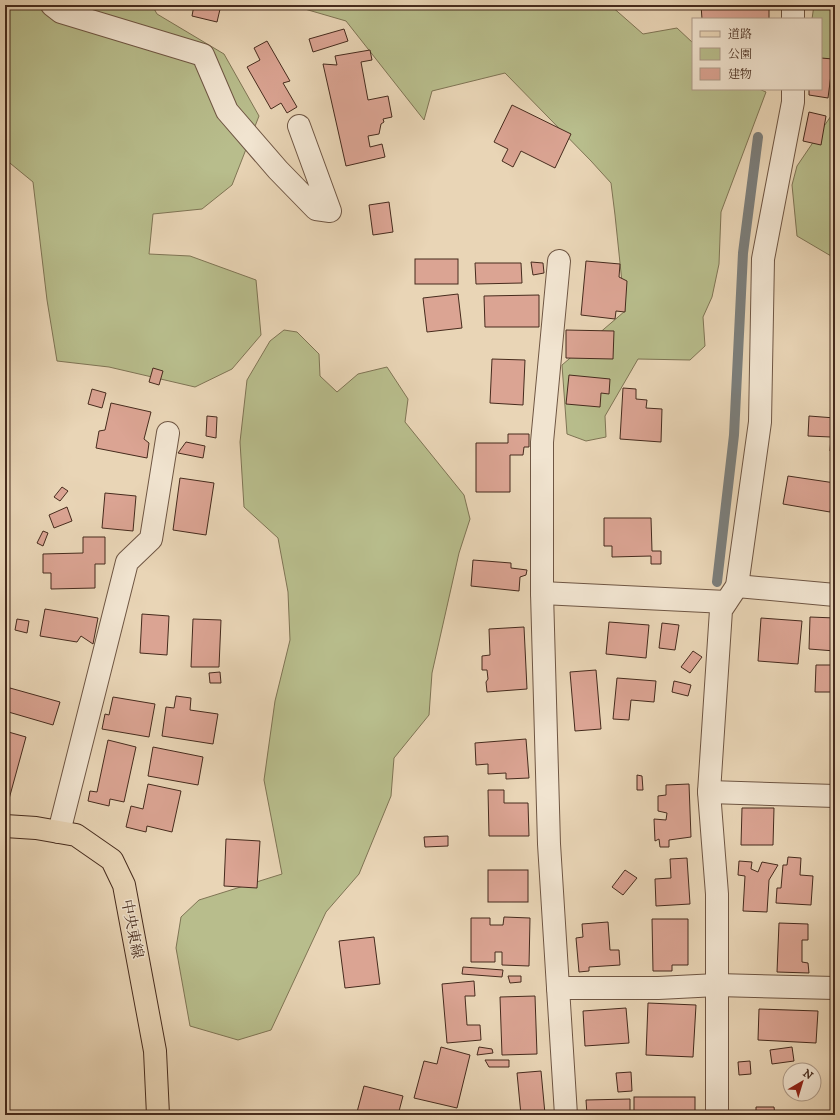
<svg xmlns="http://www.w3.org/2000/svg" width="840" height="1120" viewBox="0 0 840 1120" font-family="'IM FELL DW Pica','Noto Serif JP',serif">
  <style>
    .green { fill: #b8bd8c; stroke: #7f7454 }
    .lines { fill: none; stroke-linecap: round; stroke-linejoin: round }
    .stream { stroke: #7b7e7b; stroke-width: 10 }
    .building { fill: #dba493; stroke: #462b1d }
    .minor-casing { stroke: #6f5643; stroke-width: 24 }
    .major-casing { stroke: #462b1d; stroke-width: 24 }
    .minor { stroke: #f1e4d0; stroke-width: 22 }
    .major { stroke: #e9d5b6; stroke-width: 22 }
    .labels { text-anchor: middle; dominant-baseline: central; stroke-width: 3; stroke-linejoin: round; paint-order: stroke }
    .street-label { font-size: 15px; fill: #462b1d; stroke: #f1e4d0 }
  </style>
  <rect width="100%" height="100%" fill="#e9d5b6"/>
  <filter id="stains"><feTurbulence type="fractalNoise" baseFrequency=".005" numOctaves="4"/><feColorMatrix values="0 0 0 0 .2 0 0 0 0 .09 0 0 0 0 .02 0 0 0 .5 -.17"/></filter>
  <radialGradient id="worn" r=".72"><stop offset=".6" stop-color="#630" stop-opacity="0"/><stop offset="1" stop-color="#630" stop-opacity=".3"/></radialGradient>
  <g class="green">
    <path d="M 5,5 L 152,5 L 157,14 L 224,54 L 259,116 L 232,185 L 202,209 L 153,214 L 149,254 L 190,256 L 256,280 L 261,335 L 232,369 L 195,387 L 109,367 L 57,361 L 47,300 L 33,182 L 5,159 Z"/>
    <path d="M 291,5 L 610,5 L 643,34 L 677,28 L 693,43 L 693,89 L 759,89 L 766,92 L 721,212 L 719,264 L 712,297 L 703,317 L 705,346 L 690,360 L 638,359 L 605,416 L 606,437 L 586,441 L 567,434 L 562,365 L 625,311 L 615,215 L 611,183 L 591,161 L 505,73 L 432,91 L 424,120 L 346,21 Z"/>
    <path d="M 814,5 L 835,5 L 835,83 L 821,59 L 821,19 L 812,19 Z"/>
    <path d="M 835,110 L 835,256 L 831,256 L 797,236 L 792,185 L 797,166 Z"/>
    <path d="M 284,330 L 297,332 L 319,354 L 320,376 L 337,392 L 358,374 L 387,367 L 408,399 L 405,422 L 464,495 L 470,519 L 459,553 L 432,673 L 429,715 L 394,758 L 391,796 L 359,874 L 326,912 L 271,1030 L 238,1040 L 190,1026 L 176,948 L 181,917 L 199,900 L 282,874 L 264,780 L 275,701 L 290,640 L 288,592 L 278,538 L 244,507 L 240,442 L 247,380 L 270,341 Z"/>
  </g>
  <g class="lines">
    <path class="stream" d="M 717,582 L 734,435 L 743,253 L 758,137"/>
  </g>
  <g class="building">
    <path d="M 194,5 L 221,5 L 217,22 L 192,16 Z"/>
    <path d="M 701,5 L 769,5 L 769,19 L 702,19 Z"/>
    <path d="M 344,29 L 348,41 L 313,52 L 309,39 Z"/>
    <path d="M 267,41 L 290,81 L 283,83 L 297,107 L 287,113 L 281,103 L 271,109 L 247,67 L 260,60 L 254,48 Z"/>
    <path d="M 370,50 L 372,60 L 361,62 L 368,100 L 388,96 L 392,117 L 383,119 L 384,122 L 381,124 L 379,134 L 368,136 L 370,147 L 382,144 L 385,157 L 346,166 L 323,64 L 337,65 L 335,56 Z"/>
    <path d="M 821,58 L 833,59 L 828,98 L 809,95 L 809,89 L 821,89 Z"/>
    <path d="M 512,105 L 571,134 L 555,168 L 521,151 L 513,167 L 502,161 L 508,149 L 494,142 Z"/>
    <path d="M 809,112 L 826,116 L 821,145 L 803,141 Z"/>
    <path d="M 389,202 L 393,232 L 373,235 L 369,205 Z"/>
    <rect x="415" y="259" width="43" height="25"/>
    <path d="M 586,261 L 620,264 L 619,277 L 627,281 L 625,312 L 616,311 L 615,319 L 581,315 Z"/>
    <path d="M 531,262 L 543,263 L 544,273 L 533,275 Z"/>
    <path d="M 475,263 L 521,263 L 522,283 L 476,284 Z"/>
    <path d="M 458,294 L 462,328 L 427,332 L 423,298 Z"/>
    <path d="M 539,295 L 539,327 L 485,327 L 484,296 Z"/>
    <path d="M 832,297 L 835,297 L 835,318 L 831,316 Z"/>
    <path d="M 566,330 L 614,331 L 613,359 L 566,358 Z"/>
    <path d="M 492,359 L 525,360 L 523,405 L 490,403 Z"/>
    <path d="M 153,368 L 163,371 L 159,385 L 149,382 Z"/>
    <path d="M 569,375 L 610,379 L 609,394 L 601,393 L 600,407 L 566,404 Z"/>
    <path d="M 623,388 L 636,389 L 636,399 L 647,400 L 646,408 L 662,409 L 661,442 L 620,439 Z"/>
    <path d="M 92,389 L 106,393 L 102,408 L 88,404 Z"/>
    <path d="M 111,403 L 151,412 L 144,439 L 149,443 L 147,458 L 96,448 L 99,431 L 105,430 Z"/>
    <path d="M 207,416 L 217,417 L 216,438 L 206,436 Z"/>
    <path d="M 809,416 L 835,418 L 835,452 L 830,451 L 831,437 L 808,436 Z"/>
    <path d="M 508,434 L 529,434 L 529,447 L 524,447 L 523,455 L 510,455 L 510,492 L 476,492 L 476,443 L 508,443 Z"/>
    <path d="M 186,442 L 205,446 L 203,458 L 178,453 Z"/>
    <path d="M 788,476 L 835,483 L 830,512 L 783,504 Z"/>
    <path d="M 180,478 L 214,483 L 206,535 L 173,530 Z"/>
    <path d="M 62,487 L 68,491 L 60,501 L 54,497 Z"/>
    <path d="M 105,493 L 136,496 L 133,531 L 102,528 Z"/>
    <path d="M 67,507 L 72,521 L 54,528 L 49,515 Z"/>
    <path d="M 604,518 L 651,518 L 652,551 L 661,551 L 661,564 L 651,564 L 651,556 L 612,557 L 612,546 L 604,546 Z"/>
    <path d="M 833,524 L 835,524 L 835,568 L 831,568 Z"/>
    <path d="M 43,531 L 48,533 L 43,546 L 37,543 Z"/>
    <path d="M 83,537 L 105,537 L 105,564 L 95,564 L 95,588 L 51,589 L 51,573 L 43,573 L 43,554 L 83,553 Z"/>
    <path d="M 473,560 L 511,563 L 511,568 L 527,570 L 526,575 L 520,577 L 519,591 L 471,586 Z"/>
    <path d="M 45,609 L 98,618 L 93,644 L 81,636 L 77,642 L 40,636 Z"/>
    <path d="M 142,614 L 169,616 L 167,655 L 140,653 Z"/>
    <path d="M 810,617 L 835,618 L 835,651 L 809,649 Z"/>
    <path d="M 761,618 L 802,621 L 798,664 L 758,661 Z"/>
    <path d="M 17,619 L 29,621 L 27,633 L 15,630 Z"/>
    <path d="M 193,619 L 221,620 L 219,667 L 191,667 Z"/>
    <path d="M 609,622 L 649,625 L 646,658 L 606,654 Z"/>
    <path d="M 662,623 L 679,625 L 675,650 L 659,648 Z"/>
    <path d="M 524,627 L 527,689 L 487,692 L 486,682 L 488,679 L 487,670 L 482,670 L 482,656 L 490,655 L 489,629 Z"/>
    <path d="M 693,651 L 702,657 L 690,673 L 681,667 Z"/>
    <path d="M 816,665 L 835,665 L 835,692 L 815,692 Z"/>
    <path d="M 596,670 L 601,729 L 575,731 L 570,672 Z"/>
    <path d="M 220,672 L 221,683 L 210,683 L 209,673 Z"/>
    <path d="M 617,678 L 656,681 L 654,702 L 631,700 L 629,720 L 613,719 Z"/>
    <path d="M 674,681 L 691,685 L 688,696 L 672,692 Z"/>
    <path d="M 10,688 L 60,702 L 53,725 L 5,711 L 5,707 Z"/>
    <path d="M 176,696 L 191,698 L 190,710 L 218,714 L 213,744 L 162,736 L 166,707 L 174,708 Z"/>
    <path d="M 113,697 L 155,704 L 149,737 L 102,729 L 105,714 L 109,715 Z"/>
    <path d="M 5,731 L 26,737 L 9,799 L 5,798 Z"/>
    <path d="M 526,739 L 529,778 L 506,779 L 506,773 L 488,774 L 488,764 L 476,765 L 475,743 Z"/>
    <path d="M 108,740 L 136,747 L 124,802 L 110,799 L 109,806 L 88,801 L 90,791 L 97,792 Z"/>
    <path d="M 153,747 L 203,757 L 198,785 L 148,776 Z"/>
    <path d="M 637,775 L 642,776 L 643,790 L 637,790 Z"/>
    <path d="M 148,784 L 181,791 L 172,832 L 147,826 L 146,832 L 126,827 L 131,806 L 143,809 Z"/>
    <path d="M 689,784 L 691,837 L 669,840 L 669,847 L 660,847 L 659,839 L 655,841 L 654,819 L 666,820 L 667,813 L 658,811 L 658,796 L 666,795 L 666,785 Z"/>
    <path d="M 488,790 L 504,790 L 504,803 L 528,803 L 529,836 L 489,836 Z"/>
    <path d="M 742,808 L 774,808 L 773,845 L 741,845 Z"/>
    <path d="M 448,836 L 448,846 L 425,847 L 424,837 Z"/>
    <path d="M 226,839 L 260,841 L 257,888 L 224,886 Z"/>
    <path d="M 788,857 L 801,858 L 800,875 L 813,876 L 811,905 L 776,903 L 777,888 L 781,888 L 783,865 L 787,865 Z"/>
    <path d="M 687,858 L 690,904 L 656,906 L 655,879 L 671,878 L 670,859 Z"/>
    <path d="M 739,861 L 752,862 L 751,869 L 758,872 L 762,862 L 778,865 L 769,880 L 767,912 L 743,911 L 745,876 L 738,875 Z"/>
    <rect x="488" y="870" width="40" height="32"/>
    <path d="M 625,870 L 637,878 L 623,895 L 612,887 Z"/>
    <path d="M 504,917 L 530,918 L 529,966 L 502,965 L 502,952 L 495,952 L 495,962 L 471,962 L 471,918 L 490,918 L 490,925 L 503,925 Z"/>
    <path d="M 652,919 L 688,919 L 688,965 L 672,965 L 672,971 L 653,971 Z"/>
    <path d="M 608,922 L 610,950 L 619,950 L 620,965 L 589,967 L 589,971 L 579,972 L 576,938 L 583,937 L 582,924 Z"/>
    <path d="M 779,923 L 808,924 L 808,940 L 802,940 L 802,962 L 808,963 L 809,973 L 777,972 Z"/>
    <path d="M 374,937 L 380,984 L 345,988 L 339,941 Z"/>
    <path d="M 463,967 L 503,970 L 502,977 L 462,974 Z"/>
    <path d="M 508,976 L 521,976 L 521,982 L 510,983 Z"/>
    <path d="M 474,981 L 475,996 L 465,996 L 467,1025 L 480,1025 L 481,1040 L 447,1043 L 442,984 Z"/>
    <path d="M 535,996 L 537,1054 L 502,1055 L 500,997 Z"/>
    <path d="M 648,1003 L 696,1005 L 693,1057 L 646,1055 Z"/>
    <path d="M 626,1008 L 629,1043 L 585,1046 L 583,1011 Z"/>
    <path d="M 759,1009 L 818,1011 L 816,1043 L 758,1040 Z"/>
    <path d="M 441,1047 L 470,1055 L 457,1108 L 414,1098 L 424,1061 L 437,1064 Z"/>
    <path d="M 479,1047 L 492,1049 L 493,1053 L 477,1055 Z"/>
    <path d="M 792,1047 L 794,1061 L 772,1064 L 770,1050 Z"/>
    <path d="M 485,1060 L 509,1060 L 509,1067 L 489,1067 Z"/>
    <path d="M 750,1061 L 751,1074 L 739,1075 L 738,1062 Z"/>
    <path d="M 541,1071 L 545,1114 L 521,1115 L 517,1073 Z"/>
    <path d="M 631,1072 L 632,1091 L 618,1092 L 616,1073 Z"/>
    <path d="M 364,1086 L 403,1096 L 398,1115 L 348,1115 L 349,1111 L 357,1112 Z"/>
    <rect x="634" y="1097" width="61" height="18"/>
    <path d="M 630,1099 L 630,1115 L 587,1115 L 586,1100 Z"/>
    <path d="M 756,1107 L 774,1107 L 775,1115 L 741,1115 L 741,1113 L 756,1112 Z"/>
  </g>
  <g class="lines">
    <defs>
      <g id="minor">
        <path d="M 52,5 L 61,12 L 203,55 L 227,111 L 278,170 L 316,209 L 330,211 L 299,126"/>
        <path d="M 793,19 L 793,5"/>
        <path d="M 559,261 L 542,442 L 542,593 L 549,844 L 566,1115"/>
        <path d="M 737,586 L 835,595"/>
        <path d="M 542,593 L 726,602"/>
        <path d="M 709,792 L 835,796"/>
        <path d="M 59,832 L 127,562 L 151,539 L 168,433"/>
        <path d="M 558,988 L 658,988 L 717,985 L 835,988"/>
        <path d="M 717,1115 L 717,894 L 709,792 L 721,610 L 737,586 L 760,422 L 763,259 L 793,102 L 793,89"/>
      </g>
      <path id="major" d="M 5,826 L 36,828 L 76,835 L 112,860 L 124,885 L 155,1051 L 158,1115"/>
    </defs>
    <use href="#minor" class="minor-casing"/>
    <use href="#major" class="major-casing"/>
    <use href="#minor" class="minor"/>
    <use href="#major" class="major"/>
  </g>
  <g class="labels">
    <g class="street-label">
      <text transform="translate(132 929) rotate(79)">中央東線</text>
    </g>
  </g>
  <rect width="840" height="1120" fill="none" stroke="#e9d5b6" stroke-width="20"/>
  <rect x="6" y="6" width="828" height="1108" fill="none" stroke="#462b1d" stroke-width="2"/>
  <rect x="10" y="10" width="820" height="1100" fill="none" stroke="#462b1d"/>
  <rect x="692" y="18" width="130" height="72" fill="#f1e4d0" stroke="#ad9a88"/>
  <rect x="700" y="31" width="20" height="6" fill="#e9d5b6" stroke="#ad9a88"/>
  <text x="728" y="38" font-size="12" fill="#462b1d">道路</text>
  <rect x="700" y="48" width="20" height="12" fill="#b8bd8c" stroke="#ad9a88"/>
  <text x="728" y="58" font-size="12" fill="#462b1d">公園</text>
  <rect x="700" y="68" width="20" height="12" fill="#dba493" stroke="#ad9a88"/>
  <text x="728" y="78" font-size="12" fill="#462b1d">建物</text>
  <g transform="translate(802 1082) rotate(38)"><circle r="19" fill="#f1e4d0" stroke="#ad9a88"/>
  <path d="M0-3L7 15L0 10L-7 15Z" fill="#8f2418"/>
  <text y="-6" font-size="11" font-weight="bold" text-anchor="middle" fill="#462b1d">N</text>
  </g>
  <rect width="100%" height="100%" filter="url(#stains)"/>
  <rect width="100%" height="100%" fill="url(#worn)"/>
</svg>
